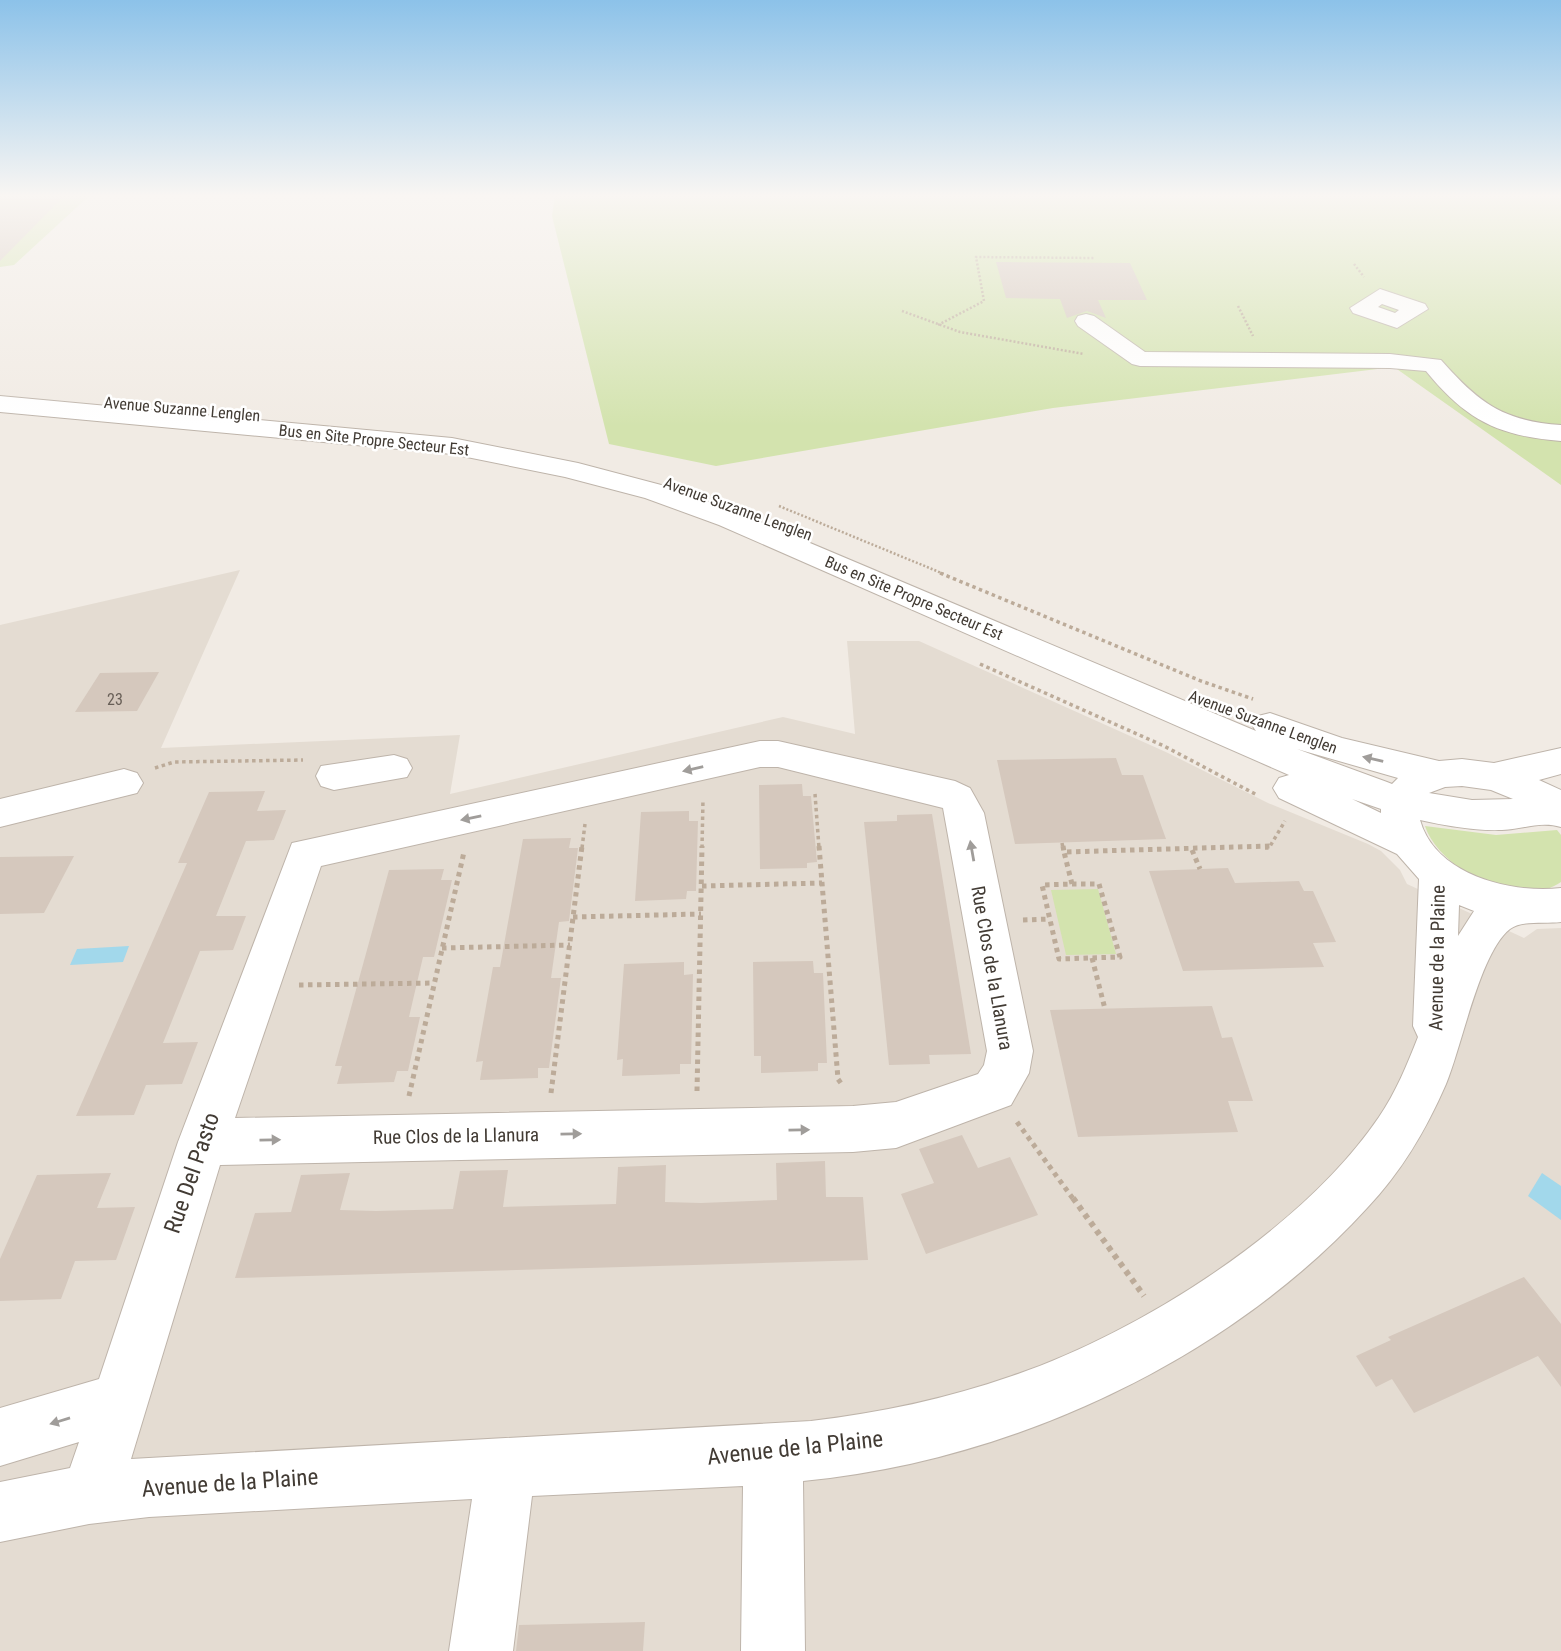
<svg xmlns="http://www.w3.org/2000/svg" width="1561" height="1651" viewBox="0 0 1561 1651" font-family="'Roboto Condensed',sans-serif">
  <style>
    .residential { fill: #e4dcd2 }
    .green { fill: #d3e3ae }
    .water { fill: #a2d8eb }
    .building { fill: #d5c8bd }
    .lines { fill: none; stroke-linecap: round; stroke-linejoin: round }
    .minor-casing { stroke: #beb4aa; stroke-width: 2 }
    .path-far3 { stroke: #bcab99; stroke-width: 2.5; stroke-dasharray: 2 2; stroke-linecap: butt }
    .path-far2 { stroke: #bcab99; stroke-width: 3.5; stroke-dasharray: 3.5 3.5; stroke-linecap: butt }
    .path-far1 { stroke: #bcab99; stroke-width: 5; stroke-dasharray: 4.5 4.5; stroke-linecap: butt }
    .path { stroke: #bcab99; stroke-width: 6; stroke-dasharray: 5 5; stroke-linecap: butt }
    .minor { fill: #fff; fill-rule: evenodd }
    .oneway { fill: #a09d9a }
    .labels { text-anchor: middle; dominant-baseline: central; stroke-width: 5; stroke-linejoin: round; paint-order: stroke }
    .far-street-label { font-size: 16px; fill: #423b34; stroke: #fff }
    .number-label { font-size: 16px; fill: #675e56 }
    .street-label { font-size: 19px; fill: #423b34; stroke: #fff }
    .near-street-label { font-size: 23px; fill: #423b34; stroke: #fff }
  </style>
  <rect width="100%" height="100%" fill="#f1ebe4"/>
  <path class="residential" d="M 240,570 L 161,748 L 460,735 L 450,794 L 783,717 L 855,734 L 847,641 L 919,641 L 1168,753 L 1268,803 L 1368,844 L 1381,851 L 1400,870 L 1407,884 L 1524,938 L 1537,929 L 1561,928 L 1561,1651 L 0,1651 L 0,625 Z"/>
  <g class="green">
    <path d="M 0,195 L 90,195 L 14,265 L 0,267 Z"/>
    <path d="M 555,195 L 1555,195 L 1561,199 L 1561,485 L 1394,367 L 1053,408 L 716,466 L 609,444 L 552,216 Z"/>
    <path d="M 1425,826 L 1496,835 L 1557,830 L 1561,835 L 1561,882 C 1521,911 1439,870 1425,826 Z"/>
    <path d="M 1098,889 L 1116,954 L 1066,955 L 1051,890 Z"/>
  </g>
  <g class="water">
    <path d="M 129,946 L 123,962 L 70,965 L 77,949 Z"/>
    <path d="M 1542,1173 L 1561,1186 L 1561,1220 L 1528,1196 Z"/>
  </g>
  <g class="building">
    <path d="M 56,195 L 65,195 L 0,261 L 0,197 Z"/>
    <path d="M 996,262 L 1130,263 L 1147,300 L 1098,300 L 1106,318 L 1087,311 L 1067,318 L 1060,299 L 1006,298 Z"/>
    <path d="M 159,672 L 137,711 L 75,712 L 100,673 Z"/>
    <path d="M 1116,758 L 1122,775 L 1143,775 L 1166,839 L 1015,844 L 997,760 Z"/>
    <path d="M 802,784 L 803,796 L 811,796 L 817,862 L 807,863 L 807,868 L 760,869 L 759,785 Z"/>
    <path d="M 265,791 L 257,811 L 286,810 L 274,840 L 246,841 L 216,916 L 246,916 L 233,950 L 200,951 L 163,1043 L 198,1042 L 182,1084 L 146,1085 L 134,1115 L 76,1116 L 187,863 L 178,863 L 209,792 Z"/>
    <path d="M 689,811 L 689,821 L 698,821 L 696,891 L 687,891 L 686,899 L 635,901 L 641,812 Z"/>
    <path d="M 932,814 L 971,1054 L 929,1055 L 930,1064 L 889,1065 L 864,822 L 897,821 L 897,815 Z"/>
    <path d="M 571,838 L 569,848 L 578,848 L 569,921 L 559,922 L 551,978 L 561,978 L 549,1068 L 538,1068 L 538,1078 L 480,1080 L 483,1061 L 476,1062 L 493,967 L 500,967 L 523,839 Z"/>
    <path d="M 74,856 L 44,913 L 0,914 L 0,857 Z"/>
    <path d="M 1228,868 L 1235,883 L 1299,881 L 1304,891 L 1313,891 L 1336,942 L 1313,943 L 1324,967 L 1183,971 L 1149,871 Z"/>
    <path d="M 444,869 L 441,880 L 452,880 L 434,957 L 423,957 L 409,1017 L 420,1017 L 408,1071 L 397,1071 L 394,1082 L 337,1084 L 342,1066 L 335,1066 L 389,870 Z"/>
    <path d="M 813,961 L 814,973 L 823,973 L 827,1063 L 818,1063 L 818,1071 L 761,1073 L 761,1056 L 754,1056 L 753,962 Z"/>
    <path d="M 684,962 L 684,975 L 693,974 L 691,1064 L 680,1064 L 680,1074 L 622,1076 L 623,1059 L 617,1060 L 624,964 Z"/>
    <path d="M 1212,1006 L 1222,1038 L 1232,1037 L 1253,1101 L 1228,1101 L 1238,1132 L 1078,1137 L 1050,1010 Z"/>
    <path d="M 962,1135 L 978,1168 L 1010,1157 L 1038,1215 L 926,1254 L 901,1194 L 934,1183 L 919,1149 Z"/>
    <path d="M 825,1161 L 826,1197 L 863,1197 L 868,1260 L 235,1278 L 255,1213 L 291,1212 L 301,1175 L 350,1173 L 340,1210 L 376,1211 L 453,1209 L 460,1171 L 508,1170 L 503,1207 L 616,1204 L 618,1167 L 666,1165 L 665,1202 L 701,1203 L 777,1200 L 776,1163 Z"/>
    <path d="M 111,1173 L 97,1208 L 135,1207 L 116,1260 L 75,1261 L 61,1299 L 0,1301 L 0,1259 L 37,1175 Z"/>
    <path d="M 1524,1277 L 1561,1324 L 1561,1387 L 1538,1356 L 1414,1413 L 1392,1379 L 1376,1387 L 1356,1356 L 1391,1340 L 1388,1337 Z"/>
    <path d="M 645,1622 L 643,1651 L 516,1651 L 519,1625 Z"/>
  </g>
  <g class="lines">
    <defs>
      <g id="minor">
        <path d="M 1380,289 L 1425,304 L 1428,309 L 1397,328 L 1353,313 L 1350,308 ZM 1382,304 L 1399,310 L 1395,313 L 1378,307 Z"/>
        <path d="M 1086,314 L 1094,316 L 1145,352 L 1390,354 L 1441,360 C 1479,403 1503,421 1561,425 L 1561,441 C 1498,436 1466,420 1426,371 L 1390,368 L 1140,366 L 1132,364 L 1078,326 L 1075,321 L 1078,316 Z"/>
        <path d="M 0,396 L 452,438 L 578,463 L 665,486 L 739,513 L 1256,731 L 1252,725 L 1258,716 L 1270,713 L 1342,738 L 1439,761 L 1462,759 L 1494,763 L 1561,748 L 1561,774 L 1539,780 L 1561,790 L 1561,827 C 1540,821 1524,829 1502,830 C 1474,831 1447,826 1420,820 C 1435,875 1512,894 1561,888 L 1561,922 C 1546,924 1522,920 1510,929 C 1480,952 1462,1046 1446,1084 C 1426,1130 1402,1171 1367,1208 C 1226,1362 1010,1461 803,1481 L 805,1651 L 741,1651 L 743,1486 L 532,1496 L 513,1651 L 449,1651 L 472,1499 L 149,1517 L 89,1524 L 0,1542 L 0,1482 L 70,1468 L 79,1442 L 0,1466 L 0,1408 L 99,1379 L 178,1142 L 292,843 L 760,741 L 778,741 L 955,781 L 970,788 L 984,813 L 1033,1051 L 1029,1073 L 1011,1105 L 896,1148 L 853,1152 L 220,1165 L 131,1459 L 811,1421 C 879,1413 946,1399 1012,1376 C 1139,1333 1302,1230 1379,1117 C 1396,1092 1407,1065 1418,1037 L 1413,1026 L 1419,879 L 1397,854 L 1279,798 L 1273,788 L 1279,778 L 1289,775 L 719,525 L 645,498 L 565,477 L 452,454 L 0,412 ZM 1297,749 L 1398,778 L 1392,784 L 1387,782 ZM 760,767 L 778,767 L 943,808 L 987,1051 L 984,1065 L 978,1074 L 896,1102 L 853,1106 L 235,1118 L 321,866 ZM 1462,786 L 1491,790 L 1513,799 L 1472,800 L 1429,793 L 1445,787 ZM 1352,799 L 1381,809 L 1381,813 ZM 1459,905 L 1474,911 L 1458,936 Z"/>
        <path d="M 394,755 L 407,759 L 412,768 L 407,777 L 334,790 L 321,786 L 316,776 L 321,766 Z"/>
        <path d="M 124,769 L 137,773 L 143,783 L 137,793 L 0,827 L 0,799 Z"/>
      </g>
    </defs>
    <use href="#minor" class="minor-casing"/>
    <g class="path-far3">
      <path d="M 1354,264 L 1364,277"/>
      <path d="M 1238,306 L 1253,336"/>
      <path d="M 902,311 L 960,332 L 1084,354"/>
      <path d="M 938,325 L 984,301 L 976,257 L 1095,258"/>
      <path d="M 779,506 L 944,574"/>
    </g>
    <g class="path-far2">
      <path d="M 940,573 L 1201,681 L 1253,699"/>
      <path d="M 980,664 L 1164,746 L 1257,795"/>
      <path d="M 155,768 L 174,762 L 303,760"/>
      <path d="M 815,794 L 819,848"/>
      <path d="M 1062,843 L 1063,848"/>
      <path d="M 582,848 L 585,824"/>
      <path d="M 702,848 L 703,799"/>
      <path d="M 1265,848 L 1269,848 L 1285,821"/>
    </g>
    <g class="path-far1">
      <path d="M 819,846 L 838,1079 L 843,1086"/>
      <path d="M 1063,846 L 1064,852"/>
      <path d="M 1192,850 L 1200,869"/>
      <path d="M 1072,884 L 1064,852 L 1270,846"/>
      <path d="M 1072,884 L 1099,884 L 1120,957 L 1059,959 L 1042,885 Z"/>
      <path d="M 702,886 L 822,883"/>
      <path d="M 573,917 L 701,914"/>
      <path d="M 1023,920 L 1050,919"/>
      <path d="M 442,948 L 570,945"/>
      <path d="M 1092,958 L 1105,1009"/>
      <path d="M 299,985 L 434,983"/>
      <path d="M 697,1091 L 702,846"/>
      <path d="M 551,1093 L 582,846"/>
      <path d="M 409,1096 L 464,852"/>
      <path d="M 1017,1122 L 1074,1200"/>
    </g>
    <path class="path" d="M 1073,1198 L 1144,1296"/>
    <use href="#minor" class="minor"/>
  </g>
  <defs><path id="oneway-solid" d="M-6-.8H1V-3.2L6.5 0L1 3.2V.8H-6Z" transform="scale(1.75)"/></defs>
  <g class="oneway">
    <use href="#oneway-solid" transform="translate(1373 759) rotate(-167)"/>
    <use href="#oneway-solid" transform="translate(693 769) rotate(167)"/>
    <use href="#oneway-solid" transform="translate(471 818) rotate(168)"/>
    <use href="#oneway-solid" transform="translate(972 851) rotate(-100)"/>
    <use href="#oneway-solid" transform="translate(799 1130) rotate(-1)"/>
    <use href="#oneway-solid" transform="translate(571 1134) rotate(-1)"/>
    <use href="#oneway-solid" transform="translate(270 1140) rotate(-1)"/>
    <use href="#oneway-solid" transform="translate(60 1421) rotate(163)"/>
  </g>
  <linearGradient id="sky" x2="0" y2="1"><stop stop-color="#8cc2e9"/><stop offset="0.46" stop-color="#f9f6f3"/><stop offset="1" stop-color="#f9f6f3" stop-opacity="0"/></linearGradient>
  <rect width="1561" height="426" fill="url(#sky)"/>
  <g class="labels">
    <g class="far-street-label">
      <text transform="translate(182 409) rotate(5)">Avenue Suzanne Lenglen</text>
      <text transform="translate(374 440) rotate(6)">Bus en Site Propre Secteur Est</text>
      <text transform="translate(738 509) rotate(20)">Avenue Suzanne Lenglen</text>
      <text transform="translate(914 598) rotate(23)">Bus en Site Propre Secteur Est</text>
      <text transform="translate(1263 722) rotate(20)">Avenue Suzanne Lenglen</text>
    </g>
    <g class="number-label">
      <text x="115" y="699">23</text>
    </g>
    <g class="street-label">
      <text transform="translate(1437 958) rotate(-89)">Avenue de la Plaine</text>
      <text transform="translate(992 968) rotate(80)">Rue Clos de la Llanura</text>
      <text transform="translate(456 1136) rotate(-1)">Rue Clos de la Llanura</text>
    </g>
    <g class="near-street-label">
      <text transform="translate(192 1173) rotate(-71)">Rue Del Pasto</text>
      <text transform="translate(795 1448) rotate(-6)">Avenue de la Plaine</text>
      <text transform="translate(230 1483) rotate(-4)">Avenue de la Plaine</text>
    </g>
  </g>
</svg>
